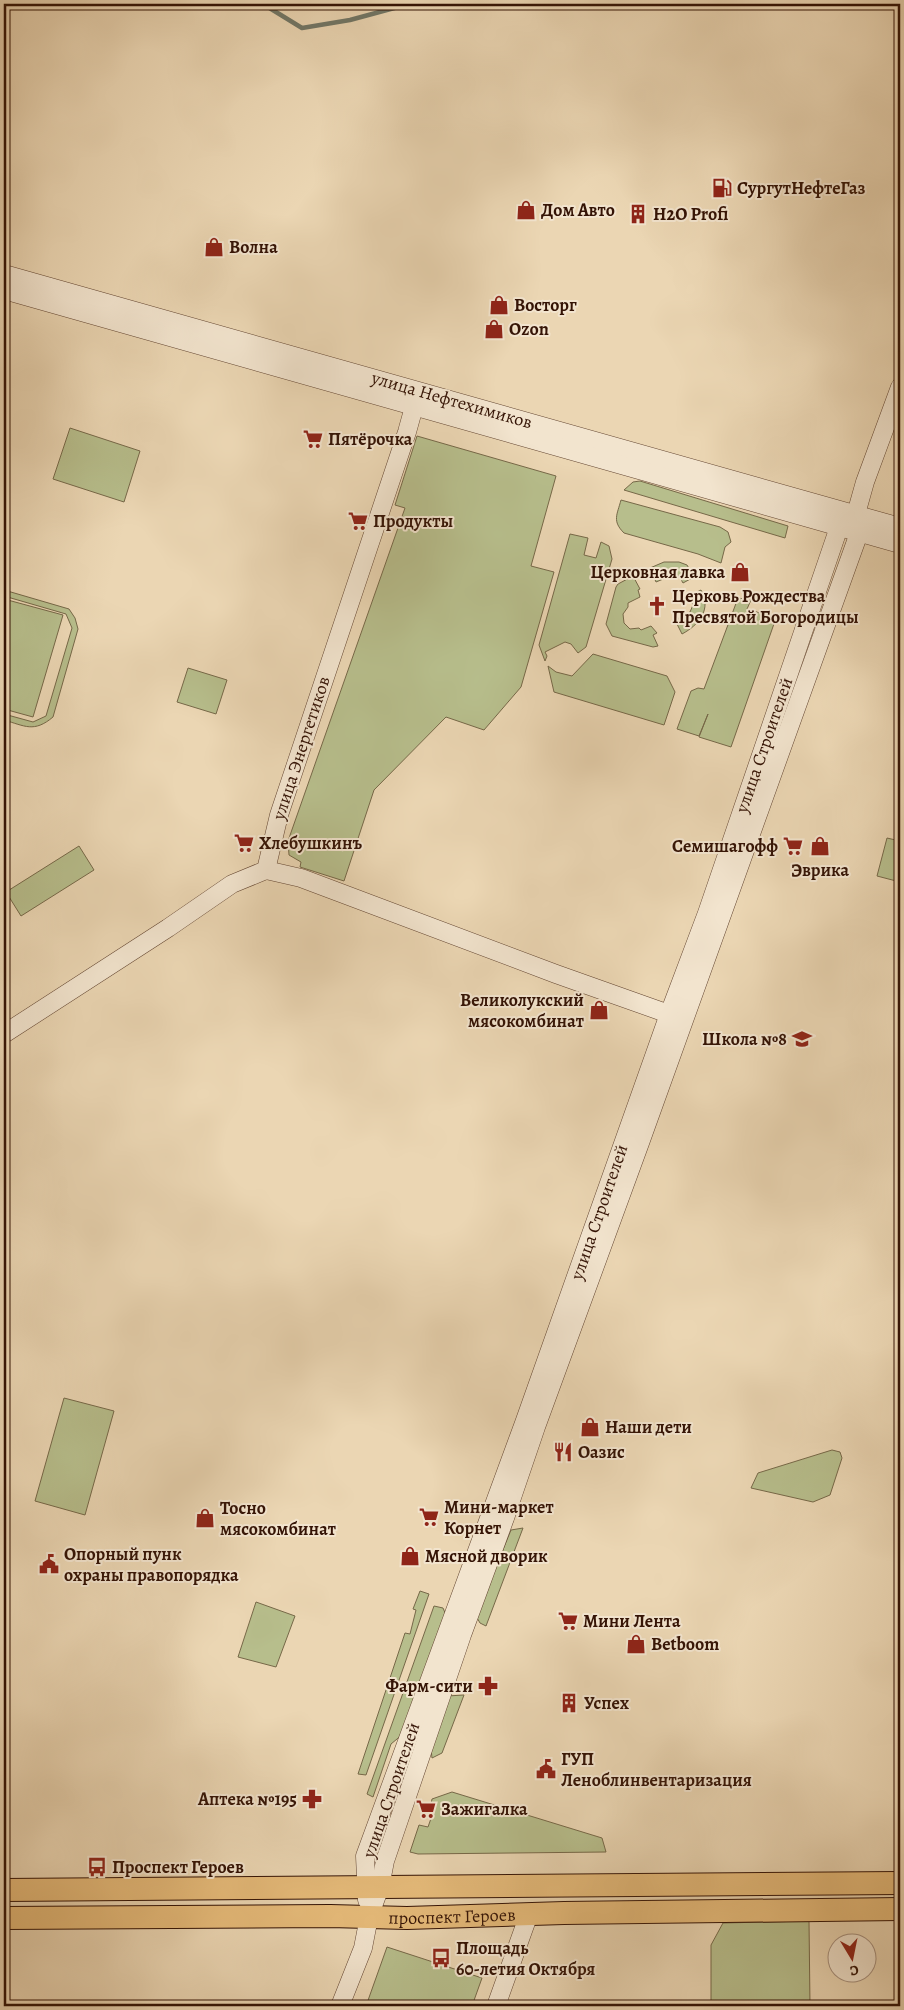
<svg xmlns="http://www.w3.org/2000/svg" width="904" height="2010" viewBox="0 0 904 2010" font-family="Alegreya,serif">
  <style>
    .green { fill: #b7be8c; stroke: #766848 }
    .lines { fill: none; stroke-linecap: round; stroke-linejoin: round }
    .stream { stroke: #717767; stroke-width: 4.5 }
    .minor-casing { stroke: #624430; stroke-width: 19 }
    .major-casing { stroke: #341305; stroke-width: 24 }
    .minor { stroke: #f2e4ce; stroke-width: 18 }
    .major { stroke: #e6bb7a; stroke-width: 22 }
    .labels { text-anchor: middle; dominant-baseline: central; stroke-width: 4; stroke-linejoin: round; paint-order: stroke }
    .poi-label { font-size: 18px; font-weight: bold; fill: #341305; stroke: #f2e4ce; text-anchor: start }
    .street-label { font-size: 18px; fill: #341305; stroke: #f2e4ce }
  </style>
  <rect width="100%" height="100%" fill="#ebd6b3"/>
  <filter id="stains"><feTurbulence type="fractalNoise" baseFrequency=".004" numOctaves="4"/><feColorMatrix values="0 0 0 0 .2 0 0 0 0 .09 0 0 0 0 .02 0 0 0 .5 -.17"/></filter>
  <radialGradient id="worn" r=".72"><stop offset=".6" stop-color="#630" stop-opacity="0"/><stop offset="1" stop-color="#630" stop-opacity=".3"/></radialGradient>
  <g class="green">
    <path d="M 70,428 L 140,451 L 124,502 L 53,479 Z"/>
    <path d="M 417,436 L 556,476 L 531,566 L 554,572 L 521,687 L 484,730 L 446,717 L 374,790 L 344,881 L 300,867 L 301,862 L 289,855 L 288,841 L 405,508 L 395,505 Z"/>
    <path d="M 640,481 L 788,526 L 785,538 L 624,490 L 633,482 Z"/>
    <path d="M 621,500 L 720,527 L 728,532 L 731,542 L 725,547 L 721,563 L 698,554 L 624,533 C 612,521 617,515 621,500 Z"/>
    <path d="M 570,534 L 588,538 L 584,555 L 596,558 L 601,542 L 609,546 L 612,559 L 586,647 L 578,653 L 571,644 L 565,642 L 545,652 L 547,656 L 545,661 L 539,645 Z"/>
    <path d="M 664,562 L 679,562 L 687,565 L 694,577 L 683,583 L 679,576 L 673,575 L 656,582 L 650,568 Z"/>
    <path d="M 633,576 L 640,589 L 638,590 L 640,597 L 628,603 L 628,607 L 623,614 L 624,623 L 630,629 L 639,628 L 641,630 L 651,626 L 657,633 L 653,635 L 658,646 L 653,647 L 612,636 L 606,624 L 616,587 L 618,584 Z"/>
    <path d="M 4,590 L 69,609 L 75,618 L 78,629 L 53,717 C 34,733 25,726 4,720 L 4,714 L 33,722 L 46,716 L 72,628 L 66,614 L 4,596 Z"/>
    <path d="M 701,590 C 712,609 699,625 682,634 L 675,620 L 690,612 L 693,605 L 689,596 Z"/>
    <path d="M 738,598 L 751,600 L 747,609 L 776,618 L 731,747 L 699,737 L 708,714 L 699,736 L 677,729 L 691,691 L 698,688 L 704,689 Z"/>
    <path d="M 4,599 L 63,615 L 33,717 L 4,709 Z"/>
    <path d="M 593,654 L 667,676 L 675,692 L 664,725 L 554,692 L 548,666 L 556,672 L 572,676 Z"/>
    <path d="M 188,668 L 227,680 L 216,714 L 177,702 Z"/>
    <path d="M 887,838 L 900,841 L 900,882 L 877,876 Z"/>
    <path d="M 79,846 L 94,870 L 21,916 L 6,892 Z"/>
    <path d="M 64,1398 L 114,1411 L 85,1515 L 35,1501 Z"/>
    <path d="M 832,1450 L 840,1452 L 842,1458 L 830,1495 L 813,1502 L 751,1488 L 758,1473 Z"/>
    <path d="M 523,1528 L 486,1626 L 480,1623 L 476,1616 L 511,1530 Z"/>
    <path d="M 420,1591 L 429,1594 L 366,1775 L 358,1774 L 405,1633 L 410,1634 L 416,1610 L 413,1609 Z"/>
    <path d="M 256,1602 L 295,1616 L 276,1667 L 238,1657 Z"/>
    <path d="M 434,1606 L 443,1608 L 446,1615 L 403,1734 L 391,1744 L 373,1797 L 367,1794 Z"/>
    <path d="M 464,1695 L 442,1753 L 432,1758 L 431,1749 L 447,1696 Z"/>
    <path d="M 452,1792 L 602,1838 L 606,1852 L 418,1854 L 410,1852 L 419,1825 L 428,1827 L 435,1807 L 431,1804 L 432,1799 Z"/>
    <path d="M 809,1921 L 810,2006 L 711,2006 L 711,1945 L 723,1923 Z"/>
    <path d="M 387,1947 L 482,1978 L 472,2006 L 366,2006 Z"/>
  </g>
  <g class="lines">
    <path class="stream" d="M 263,4 L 302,28 L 350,20 L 409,4"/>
    <defs>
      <g id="minor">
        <path d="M 4,274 L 900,527"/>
        <path d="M 4,290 L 900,544"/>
        <path d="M 266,870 L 301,878 L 556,974 L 680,1018"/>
        <path d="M 4,1034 L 168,928 L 232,884 L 266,870 L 279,815 L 407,432 L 417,396"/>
        <path d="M 367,1900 L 365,1856 L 524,1423 L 669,1014 L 707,913 L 839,527 L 856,514"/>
        <path d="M 340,2006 L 363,1948 L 369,1917 L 380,1887 L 385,1861 L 462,1635 L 505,1518 L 536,1427 L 640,1143 L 859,533 L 856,514 L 865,482 L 900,387"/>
        <path d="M 496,2006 L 529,1914"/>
      </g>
      <g id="major">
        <path d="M 4,1890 L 900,1883"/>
        <path id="s1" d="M 4,1918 L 330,1916 L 407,1918 L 564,1913 L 900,1909"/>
      </g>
    </defs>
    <use href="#minor" class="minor-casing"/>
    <use href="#major" class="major-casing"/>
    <use href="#minor" class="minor"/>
    <use href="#major" class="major"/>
  </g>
  <defs>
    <symbol id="fuel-bare" viewBox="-9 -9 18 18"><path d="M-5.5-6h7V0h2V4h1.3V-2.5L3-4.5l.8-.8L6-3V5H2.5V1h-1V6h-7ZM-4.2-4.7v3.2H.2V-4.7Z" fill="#8f2418" stroke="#f2e4ce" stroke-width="2.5" paint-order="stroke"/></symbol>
    <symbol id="shop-bare" viewBox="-9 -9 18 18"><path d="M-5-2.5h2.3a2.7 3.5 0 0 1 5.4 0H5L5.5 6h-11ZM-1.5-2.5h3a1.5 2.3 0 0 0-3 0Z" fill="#8f2418" stroke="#f2e4ce" stroke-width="2.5" paint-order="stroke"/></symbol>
    <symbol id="building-bare" viewBox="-9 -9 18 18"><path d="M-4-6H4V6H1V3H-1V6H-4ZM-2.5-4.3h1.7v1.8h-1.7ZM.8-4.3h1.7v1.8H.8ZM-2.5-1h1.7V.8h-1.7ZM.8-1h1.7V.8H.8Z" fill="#8f2418" stroke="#f2e4ce" stroke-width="2.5" paint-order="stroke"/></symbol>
    <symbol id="supermarket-bare" viewBox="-9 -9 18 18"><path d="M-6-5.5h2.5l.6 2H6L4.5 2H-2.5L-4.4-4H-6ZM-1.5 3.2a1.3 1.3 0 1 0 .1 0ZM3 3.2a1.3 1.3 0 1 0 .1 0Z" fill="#8f2418" stroke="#f2e4ce" stroke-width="2.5" paint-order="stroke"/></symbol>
    <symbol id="church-bare" viewBox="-9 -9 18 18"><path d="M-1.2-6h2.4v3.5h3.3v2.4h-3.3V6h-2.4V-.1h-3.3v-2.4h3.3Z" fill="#8f2418" stroke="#f2e4ce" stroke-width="2.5" paint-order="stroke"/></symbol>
    <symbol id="school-bare" viewBox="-9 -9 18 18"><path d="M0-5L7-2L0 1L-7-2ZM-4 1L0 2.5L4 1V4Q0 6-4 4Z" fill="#8f2418" stroke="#f2e4ce" stroke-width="2.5" paint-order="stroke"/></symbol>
    <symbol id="restaurant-bare" viewBox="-9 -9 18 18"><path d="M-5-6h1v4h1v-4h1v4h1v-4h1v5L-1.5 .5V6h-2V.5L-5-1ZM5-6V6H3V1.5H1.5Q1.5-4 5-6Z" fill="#8f2418" stroke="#f2e4ce" stroke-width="2.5" paint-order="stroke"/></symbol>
    <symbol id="civic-bare" viewBox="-9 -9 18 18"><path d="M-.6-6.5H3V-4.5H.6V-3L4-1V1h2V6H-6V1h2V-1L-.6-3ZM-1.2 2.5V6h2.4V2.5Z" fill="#8f2418" stroke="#f2e4ce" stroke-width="2.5" paint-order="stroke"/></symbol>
    <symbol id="pharmacy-bare" viewBox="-9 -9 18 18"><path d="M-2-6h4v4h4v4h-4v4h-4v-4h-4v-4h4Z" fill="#8f2418" stroke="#f2e4ce" stroke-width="2.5" paint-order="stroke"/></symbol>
    <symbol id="bus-bare" viewBox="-9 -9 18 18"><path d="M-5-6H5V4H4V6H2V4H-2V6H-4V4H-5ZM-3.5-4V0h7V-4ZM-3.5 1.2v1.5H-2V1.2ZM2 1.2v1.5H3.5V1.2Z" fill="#8f2418" stroke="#f2e4ce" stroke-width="2.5" paint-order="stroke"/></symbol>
  </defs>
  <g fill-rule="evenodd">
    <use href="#fuel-bare" x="708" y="174" width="28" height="28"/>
    <use href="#shop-bare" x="512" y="196" width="28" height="28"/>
    <use href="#building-bare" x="624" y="200" width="28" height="28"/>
    <use href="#shop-bare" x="200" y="233" width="28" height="28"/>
    <use href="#shop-bare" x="485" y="291" width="28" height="28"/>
    <use href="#shop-bare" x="480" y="315" width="28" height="28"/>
    <use href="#supermarket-bare" x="299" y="425" width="28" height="28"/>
    <use href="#supermarket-bare" x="344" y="507" width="28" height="28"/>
    <use href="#shop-bare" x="726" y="558" width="28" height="28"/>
    <use href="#church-bare" x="643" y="592" width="28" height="28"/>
    <use href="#supermarket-bare" x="230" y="829" width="28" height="28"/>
    <use href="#supermarket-bare" x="779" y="832" width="28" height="28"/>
    <use href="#shop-bare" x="806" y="832" width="28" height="28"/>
    <use href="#shop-bare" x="585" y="996" width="28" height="28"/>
    <use href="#school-bare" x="788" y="1025" width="28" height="28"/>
    <use href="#shop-bare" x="576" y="1413" width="28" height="28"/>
    <use href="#restaurant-bare" x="549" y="1438" width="28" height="28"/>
    <use href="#supermarket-bare" x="415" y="1503" width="28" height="28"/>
    <use href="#shop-bare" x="191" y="1504" width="28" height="28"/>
    <use href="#shop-bare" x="396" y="1542" width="28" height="28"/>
    <use href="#civic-bare" x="35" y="1550" width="28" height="28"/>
    <use href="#supermarket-bare" x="554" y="1607" width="28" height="28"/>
    <use href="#shop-bare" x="622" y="1630" width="28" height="28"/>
    <use href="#pharmacy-bare" x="474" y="1672" width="28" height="28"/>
    <use href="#building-bare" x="555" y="1689" width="28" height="28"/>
    <use href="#civic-bare" x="532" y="1755" width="28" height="28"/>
    <use href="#pharmacy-bare" x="298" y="1785" width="28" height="28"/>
    <use href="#supermarket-bare" x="412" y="1795" width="28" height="28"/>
    <use href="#bus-bare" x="83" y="1853" width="28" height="28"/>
    <use href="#bus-bare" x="427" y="1944" width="28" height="28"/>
  </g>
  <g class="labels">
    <g class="poi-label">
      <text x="737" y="188">СургутНефтеГаз</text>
      <text x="541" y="210">Дом Авто</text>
      <text x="653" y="214">H2O Profi</text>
      <text x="229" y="247">Волна</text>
      <text x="514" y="305">Восторг</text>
      <text x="509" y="329">Ozon</text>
      <text x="328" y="439">Пятёрочка</text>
      <text x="373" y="521">Продукты</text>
      <text x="725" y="572" text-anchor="end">Церковная лавка</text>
      <text x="672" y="596">Церковь Рождества<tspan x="672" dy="21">Пресвятой Богородицы</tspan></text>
      <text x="259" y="843">Хлебушкинъ</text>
      <text x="778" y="846" text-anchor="end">Семишагофф</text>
      <text x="820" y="870" text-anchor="middle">Эврика</text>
      <text x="584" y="1000" text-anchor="end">Великолукский<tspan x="584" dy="21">мясокомбинат</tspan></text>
      <text x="787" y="1039" text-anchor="end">Школа №8</text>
      <text x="605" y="1427">Наши дети</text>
      <text x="578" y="1452">Оазис</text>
      <text x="444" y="1507">Мини-маркет<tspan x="444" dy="21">Корнет</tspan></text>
      <text x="220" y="1508">Тосно<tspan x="220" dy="21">мясокомбинат</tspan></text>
      <text x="64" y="1554">Опорный пунк<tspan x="64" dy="21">охраны правопорядка</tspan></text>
      <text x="425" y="1556">Мясной дворик</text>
      <text x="583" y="1621">Мини Лента</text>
      <text x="651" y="1644">Betboom</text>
      <text x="473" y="1686" text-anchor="end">Фарм-сити</text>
      <text x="584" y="1703">Успех</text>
      <text x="561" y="1759">ГУП<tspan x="561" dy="21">Леноблинвентаризация</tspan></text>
      <text x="297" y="1799" text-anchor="end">Аптека №195</text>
      <text x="441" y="1809">Зажигалка</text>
      <text x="112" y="1867">Проспект Героев</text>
      <text x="456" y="1948">Площадь<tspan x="456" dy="21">60-летия Октября</tspan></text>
    </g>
    <g class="street-label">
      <text transform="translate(452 400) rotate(16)">улица Нефтехимиков</text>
      <text transform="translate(764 745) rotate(-71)">улица Строителей</text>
      <text transform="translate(301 748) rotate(-72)">улица Энергетиков</text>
      <text transform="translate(599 1212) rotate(-71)">улица Строителей</text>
      <text transform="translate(391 1790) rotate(-71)">улица Строителей</text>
      <text stroke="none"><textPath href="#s1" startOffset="448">проспект Героев</textPath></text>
    </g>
  </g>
  <rect width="904" height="2010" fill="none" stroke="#ebd6b3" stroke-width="20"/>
  <rect x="5" y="5" width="894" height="2000" fill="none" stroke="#341305" stroke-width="2.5"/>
  <rect x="10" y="10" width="884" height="1990" fill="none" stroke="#341305"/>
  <g transform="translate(852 1958) rotate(170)"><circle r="24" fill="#f2e4ce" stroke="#a6907e"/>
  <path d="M0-4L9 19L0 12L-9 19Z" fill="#8f2418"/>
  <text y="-8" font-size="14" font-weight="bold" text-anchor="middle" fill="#341305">С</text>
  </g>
  <rect width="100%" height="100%" filter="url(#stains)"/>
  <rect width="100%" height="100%" fill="url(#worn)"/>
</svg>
